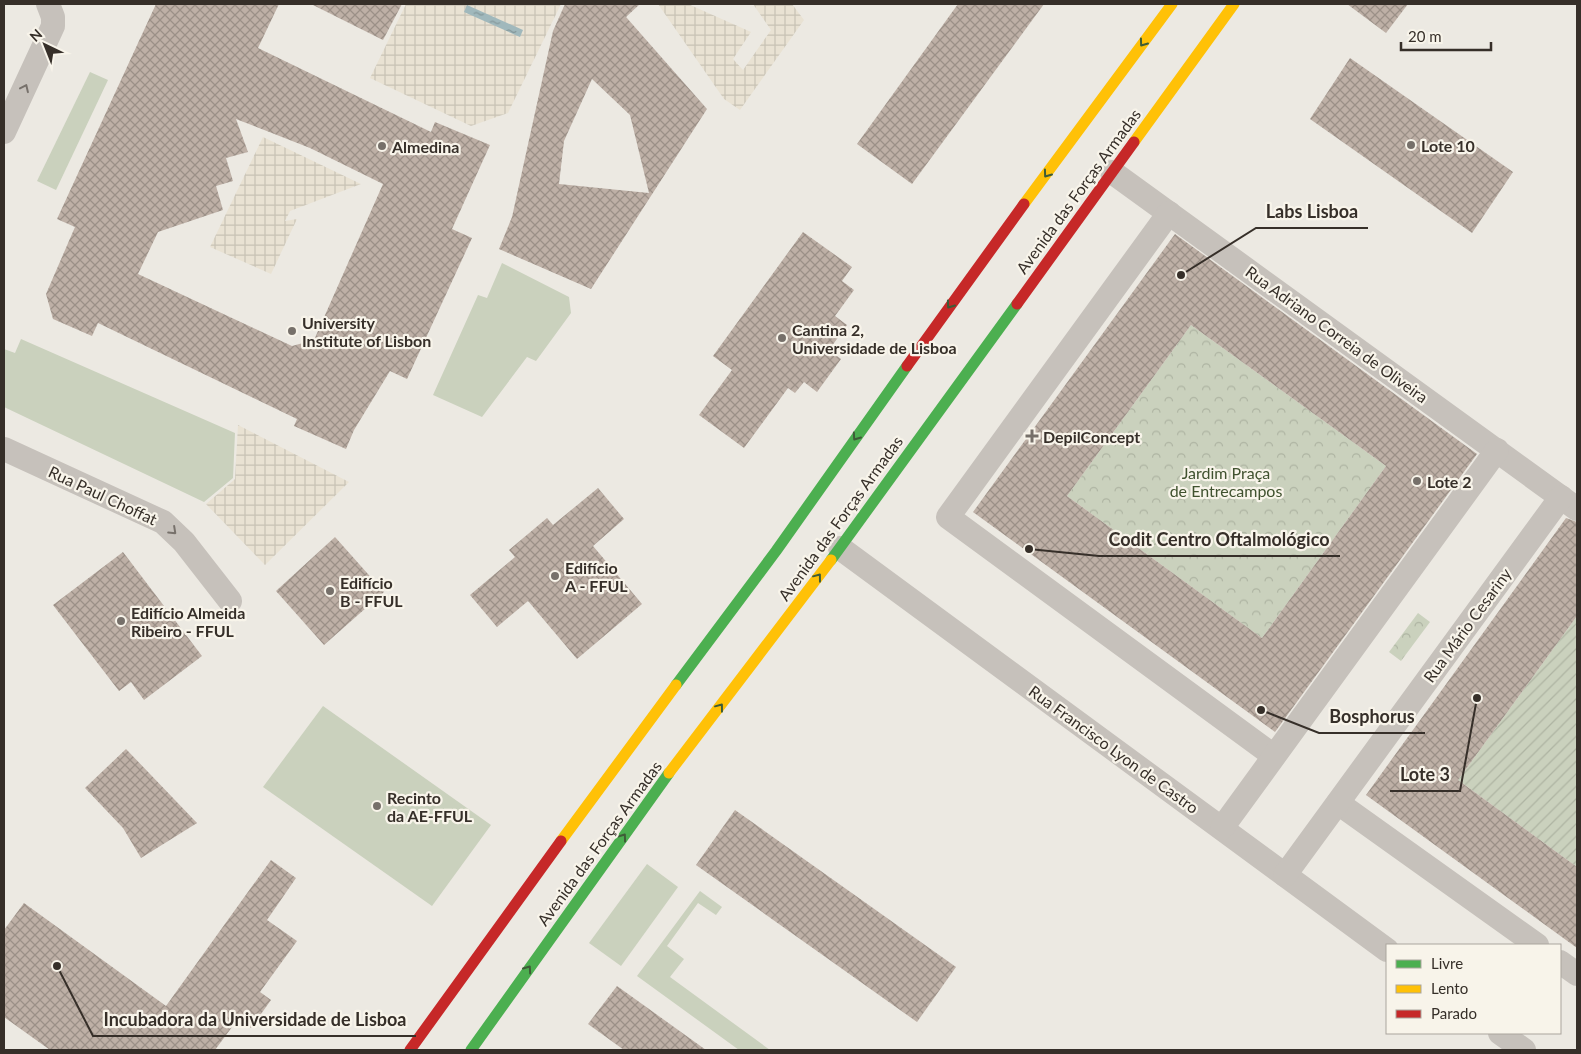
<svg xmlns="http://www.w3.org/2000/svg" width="1581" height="1054" viewBox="0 0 1581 1054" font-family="Lato,sans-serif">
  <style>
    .grass { fill: #cad1bd }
    .forest { fill: url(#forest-crowns) }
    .garden { fill: url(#garden-furrows) }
    .plaza { fill: url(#plaza-grid) }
    .water { fill: url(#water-ripples) }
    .building { fill: url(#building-cross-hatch); fill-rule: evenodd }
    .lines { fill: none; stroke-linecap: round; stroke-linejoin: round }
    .street { stroke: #c6c1bb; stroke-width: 24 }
    .fast { stroke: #4caf50; stroke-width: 11 }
    .slow { stroke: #ffc107; stroke-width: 11 }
    .jam { stroke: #c62828; stroke-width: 11 }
    .oneway { stroke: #3e5c37 }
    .oneway2 { stroke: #77716b }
    .poi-dot { fill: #76706a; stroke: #f8f4ea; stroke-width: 2 }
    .labels { text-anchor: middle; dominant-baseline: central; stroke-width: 4.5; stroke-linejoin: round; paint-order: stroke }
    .poi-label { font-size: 16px; font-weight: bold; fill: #362f29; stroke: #f8f4ea; text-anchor: start }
    .street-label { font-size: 16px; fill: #362f29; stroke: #f8f4ea }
    .park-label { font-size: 16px; fill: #40522f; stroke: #f8f4ea }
    .leader { fill: none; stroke: #362f29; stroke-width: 2 }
    .callout-dot { fill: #362f29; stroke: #f8f4ea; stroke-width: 2 }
    .callout-label { font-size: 18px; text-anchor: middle; font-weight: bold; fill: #362f29; stroke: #f8f4ea; stroke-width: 4.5; stroke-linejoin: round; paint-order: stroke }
  </style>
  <defs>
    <pattern id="forest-crowns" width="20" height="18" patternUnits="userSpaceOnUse" patternTransform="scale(1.25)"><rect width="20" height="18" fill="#cad1bd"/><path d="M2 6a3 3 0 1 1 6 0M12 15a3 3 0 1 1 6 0" fill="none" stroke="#aeb4a2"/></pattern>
    <pattern id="garden-furrows" width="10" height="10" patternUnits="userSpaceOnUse" patternTransform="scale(1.25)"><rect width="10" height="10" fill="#cad1bd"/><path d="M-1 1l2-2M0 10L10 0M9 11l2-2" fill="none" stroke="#aeb4a2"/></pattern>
    <pattern id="plaza-grid" width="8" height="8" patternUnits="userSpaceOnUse" patternTransform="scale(1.25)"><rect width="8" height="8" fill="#e9e2d3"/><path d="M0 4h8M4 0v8" fill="none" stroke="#c8c2b5"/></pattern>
    <pattern id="water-ripples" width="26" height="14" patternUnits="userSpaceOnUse" patternTransform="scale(1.25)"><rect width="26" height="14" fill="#a0b8bc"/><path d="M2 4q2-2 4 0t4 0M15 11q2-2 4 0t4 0" fill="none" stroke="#839699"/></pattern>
    <pattern id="building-cross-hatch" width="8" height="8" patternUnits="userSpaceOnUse" patternTransform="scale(1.25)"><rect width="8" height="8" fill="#beb0a6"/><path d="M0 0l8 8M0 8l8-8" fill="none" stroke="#9b9087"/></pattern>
  </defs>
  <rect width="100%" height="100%" fill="#ece9e2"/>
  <g class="grass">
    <path d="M 90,72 L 108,80 L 56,190 L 37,181 Z"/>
    <path d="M 502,263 L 569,297 L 571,313 L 536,361 L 527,357 L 482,417 L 433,395 L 478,295 L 487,298 Z"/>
    <path d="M 21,339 L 235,433 L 233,478 L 204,502 L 4,407 L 4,349 L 15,353 Z"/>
    <path d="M 323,706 L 491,825 L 432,906 L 263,787 Z"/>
    <path d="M 647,864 L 678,887 L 621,966 L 589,943 Z"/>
    <path d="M 700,891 L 722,907 L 716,915 L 698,903 L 667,946 L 684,959 L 670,977 L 770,1050 L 739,1050 L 637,976 Z"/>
  </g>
  <g class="forest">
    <path d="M 1191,325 L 1386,466 L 1262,638 L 1067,496 Z"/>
    <path d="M 1418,613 L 1430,622 L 1401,661 L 1389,652 Z"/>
  </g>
  <path class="garden" d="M 1577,616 L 1577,867 L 1458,780 Z"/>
  <g class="plaza">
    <path d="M 406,4 L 561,4 L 508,113 L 471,126 L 370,78 Z"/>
    <path d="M 658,4 L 688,4 L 751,32 L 733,59 L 743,70 L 771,30 L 753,4 L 792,4 L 804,20 L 740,110 L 724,99 Z"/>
    <path d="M 263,137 L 361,184 L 290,211 L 285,221 L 297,219 L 271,274 L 210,247 Z"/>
    <path d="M 238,425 L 349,482 L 265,565 L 206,504 L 235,479 Z"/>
  </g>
  <path class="water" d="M 467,5 L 523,30 L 520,37 L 464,12 Z"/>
  <g class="building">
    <path d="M 156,4 L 279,4 L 258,48 L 431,132 L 435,122 L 490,145 L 452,229 L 472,238 L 407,379 L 390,371 L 354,430 L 346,449 L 294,426 L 297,419 L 98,323 L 92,336 L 53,319 L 46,294 L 75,227 L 57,219 ZM 236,119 L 310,148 L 383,184 L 314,340 L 292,346 L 138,274 L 158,232 L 223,210 L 216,186 L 233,181 L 226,158 L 248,152 Z"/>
    <path d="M 311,4 L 402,4 L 383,40 Z"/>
    <path d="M 565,4 L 640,4 L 626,17 L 707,109 L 591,289 L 499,249 L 512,217 L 553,31 ZM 592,79 L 630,115 L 649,193 L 559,184 L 564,141 Z"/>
    <path d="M 958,4 L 1044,4 L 912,184 L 857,144 Z"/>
    <path d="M 1347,4 L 1408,4 L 1386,33 Z"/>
    <path d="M 1350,58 L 1513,172 L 1472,233 L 1310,119 Z"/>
    <path d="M 803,232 L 852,267 L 842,281 L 854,290 L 835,316 L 847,325 L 829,350 L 841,359 L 817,392 L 804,382 L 795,393 L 788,388 L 744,448 L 699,415 L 732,370 L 713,356 Z"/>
    <path d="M 1175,234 L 1477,454 L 1275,732 L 973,512 ZM 1191,325 L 1386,466 L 1262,638 L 1067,496 Z"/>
    <path d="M 598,488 L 624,519 L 593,546 L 642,604 L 577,659 L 528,601 L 497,627 L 470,595 L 515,557 L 509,550 L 547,518 L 553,525 Z"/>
    <path d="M 1566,518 L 1577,522 L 1577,616 L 1458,780 L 1577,867 L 1577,948 L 1366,795 Z"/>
    <path d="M 335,537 L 384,592 L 324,645 L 276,591 Z"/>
    <path d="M 123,552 L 202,656 L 144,700 L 131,682 L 119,691 L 53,605 Z"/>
    <path d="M 126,749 L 197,823 L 141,858 L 123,828 L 85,788 Z"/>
    <path d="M 735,810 L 956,967 L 917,1022 L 696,865 Z"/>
    <path d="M 271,860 L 296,878 L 267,920 L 297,941 L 260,992 L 271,1000 L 251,1028 L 238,1019 L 215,1050 L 50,1050 L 4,1017 L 4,930 L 24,903 L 166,1006 Z"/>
    <path d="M 617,986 L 706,1050 L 624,1050 L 588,1024 Z"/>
  </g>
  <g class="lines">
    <g class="street">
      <path d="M 4,132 L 53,26 L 53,17 L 48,4"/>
      <path d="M 1112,172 L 1577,509"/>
      <path d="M 1169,213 L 948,517 L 1274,756"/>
      <path d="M 4,449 L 163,522 L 184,542 L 230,601"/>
      <path d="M 840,548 L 1387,950"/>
      <path d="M 1338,803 L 1537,945"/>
      <path d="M 1222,828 L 1497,450"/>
      <path d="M 1285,875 L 1561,497"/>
      <path d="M 1560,962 L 1577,974"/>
      <path d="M 1500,1033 L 1524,1050"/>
    </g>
    <g class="fast">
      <path d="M 831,560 L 1017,304"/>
      <path d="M 676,685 L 776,551 L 907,366"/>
      <path d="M 471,1050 L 669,773"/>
    </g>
    <g class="slow">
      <path d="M 1134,142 L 1234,4"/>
      <path d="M 1024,204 L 1172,4"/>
      <path d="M 669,773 L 831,560"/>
      <path d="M 561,841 L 676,685"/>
    </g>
    <g class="jam">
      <path d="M 1017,304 L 1134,142"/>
      <path d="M 907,366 L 1024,204"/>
      <path d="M 410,1050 L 561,841"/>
    </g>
  </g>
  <defs><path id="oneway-chevron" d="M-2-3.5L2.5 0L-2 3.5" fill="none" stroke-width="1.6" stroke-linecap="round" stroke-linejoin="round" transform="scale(1.25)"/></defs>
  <g class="oneway">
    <use href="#oneway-chevron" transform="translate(1143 43) rotate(126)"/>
    <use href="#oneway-chevron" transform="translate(1047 174) rotate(126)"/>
    <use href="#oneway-chevron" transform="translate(950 305) rotate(126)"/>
    <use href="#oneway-chevron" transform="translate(856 437) rotate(125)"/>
    <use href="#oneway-chevron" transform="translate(818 577) rotate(-53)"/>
    <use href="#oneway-chevron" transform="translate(720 707) rotate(-53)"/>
    <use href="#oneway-chevron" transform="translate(623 837) rotate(-54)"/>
    <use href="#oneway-chevron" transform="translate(528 969) rotate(-55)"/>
  </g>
  <g class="oneway2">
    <use href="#oneway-chevron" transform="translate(25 88) rotate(-65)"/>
    <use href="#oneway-chevron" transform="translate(173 531) rotate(43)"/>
  </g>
  <g class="poi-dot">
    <circle cx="1411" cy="145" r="5"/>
    <circle cx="382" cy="146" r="5"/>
    <circle cx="292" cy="331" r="5"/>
    <circle cx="782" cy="338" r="5"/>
    <path d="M1029.5 428.5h5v5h5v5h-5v5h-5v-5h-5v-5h5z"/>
    <circle cx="1417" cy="481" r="5"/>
    <circle cx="555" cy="576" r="5"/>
    <circle cx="330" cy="591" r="5"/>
    <circle cx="121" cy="621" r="5"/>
    <circle cx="377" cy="806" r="5"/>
  </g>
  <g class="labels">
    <g class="poi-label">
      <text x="1421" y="145">Lote 10</text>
      <text x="392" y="146">Almedina</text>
      <text x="302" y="322">University<tspan x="302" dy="18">Institute of Lisbon</tspan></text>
      <text x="792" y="329">Cantina 2,<tspan x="792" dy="18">Universidade de Lisboa</tspan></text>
      <text x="1043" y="436">DepilConcept</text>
      <text x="1427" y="481">Lote 2</text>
      <text x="565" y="567">Edifício<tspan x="565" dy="18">A - FFUL</tspan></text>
      <text x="340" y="582">Edifício<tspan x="340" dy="18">B - FFUL</tspan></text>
      <text x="131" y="612">Edifício Almeida<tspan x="131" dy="18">Ribeiro - FFUL</tspan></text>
      <text x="387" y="797">Recinto<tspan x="387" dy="18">da AE-FFUL</tspan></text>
    </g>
    <g class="street-label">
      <text transform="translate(1078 191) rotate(-54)">Avenida das Forças Armadas</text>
      <text transform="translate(1337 334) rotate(36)">Rua Adriano Correia de Oliveira</text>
      <text transform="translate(103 495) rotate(25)">Rua Paul Choffat</text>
      <text transform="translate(840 518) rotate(-54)">Avenida das Forças Armadas</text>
      <text transform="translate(1467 625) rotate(-54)">Rua Mário Cesariny</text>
      <text transform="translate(1114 749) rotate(36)">Rua Francisco Lyon de Castro</text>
      <text transform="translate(599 843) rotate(-54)">Avenida das Forças Armadas</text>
    </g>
    <g class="park-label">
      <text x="1226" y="472">Jardim Praça<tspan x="1226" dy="18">de Entrecampos</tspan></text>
    </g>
  </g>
  <path class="leader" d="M1181 275L1256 228H1368M1029 549L1099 556H1340M1261 710L1319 733H1425M1477 698L1460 791H1390M57 966L93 1036H416"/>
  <g class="callout-dot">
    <circle cx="1181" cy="275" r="5"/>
    <circle cx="1029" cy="549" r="5"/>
    <circle cx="1261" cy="710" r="5"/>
    <circle cx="1477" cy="698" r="5"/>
    <circle cx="57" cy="966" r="5"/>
  </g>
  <g class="callout-label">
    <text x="1312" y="218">Labs Lisboa</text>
    <text x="1219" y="546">Codit Centro Oftalmológico</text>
    <text x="1372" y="723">Bosphorus</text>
    <text x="1425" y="781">Lote 3</text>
    <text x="255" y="1026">Incubadora da Universidade de Lisboa</text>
  </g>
  <rect width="1581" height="1054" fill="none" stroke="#362f29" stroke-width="10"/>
  <rect x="1386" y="944" width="175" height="90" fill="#f8f4ea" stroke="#aaa59d"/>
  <rect x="1396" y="960" width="25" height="8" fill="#4caf50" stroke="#aaa59d"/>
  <text x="1431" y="969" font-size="15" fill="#362f29">Livre</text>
  <rect x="1396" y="985" width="25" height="8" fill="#ffc107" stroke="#aaa59d"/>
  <text x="1431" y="994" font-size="15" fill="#362f29">Lento</text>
  <rect x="1396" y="1010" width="25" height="8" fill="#c62828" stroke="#aaa59d"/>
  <text x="1431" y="1019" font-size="15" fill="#362f29">Parado</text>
  <g transform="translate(45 45) rotate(317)" stroke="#f8f4ea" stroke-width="4" paint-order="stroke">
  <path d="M0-4L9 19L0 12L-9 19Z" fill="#362f29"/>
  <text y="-8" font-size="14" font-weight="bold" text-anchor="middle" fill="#362f29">N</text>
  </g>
  <path d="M1401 42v8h90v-8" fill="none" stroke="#362f29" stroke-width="2.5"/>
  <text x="1408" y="42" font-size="15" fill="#362f29" stroke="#f8f4ea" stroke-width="4" paint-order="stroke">20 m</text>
</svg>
